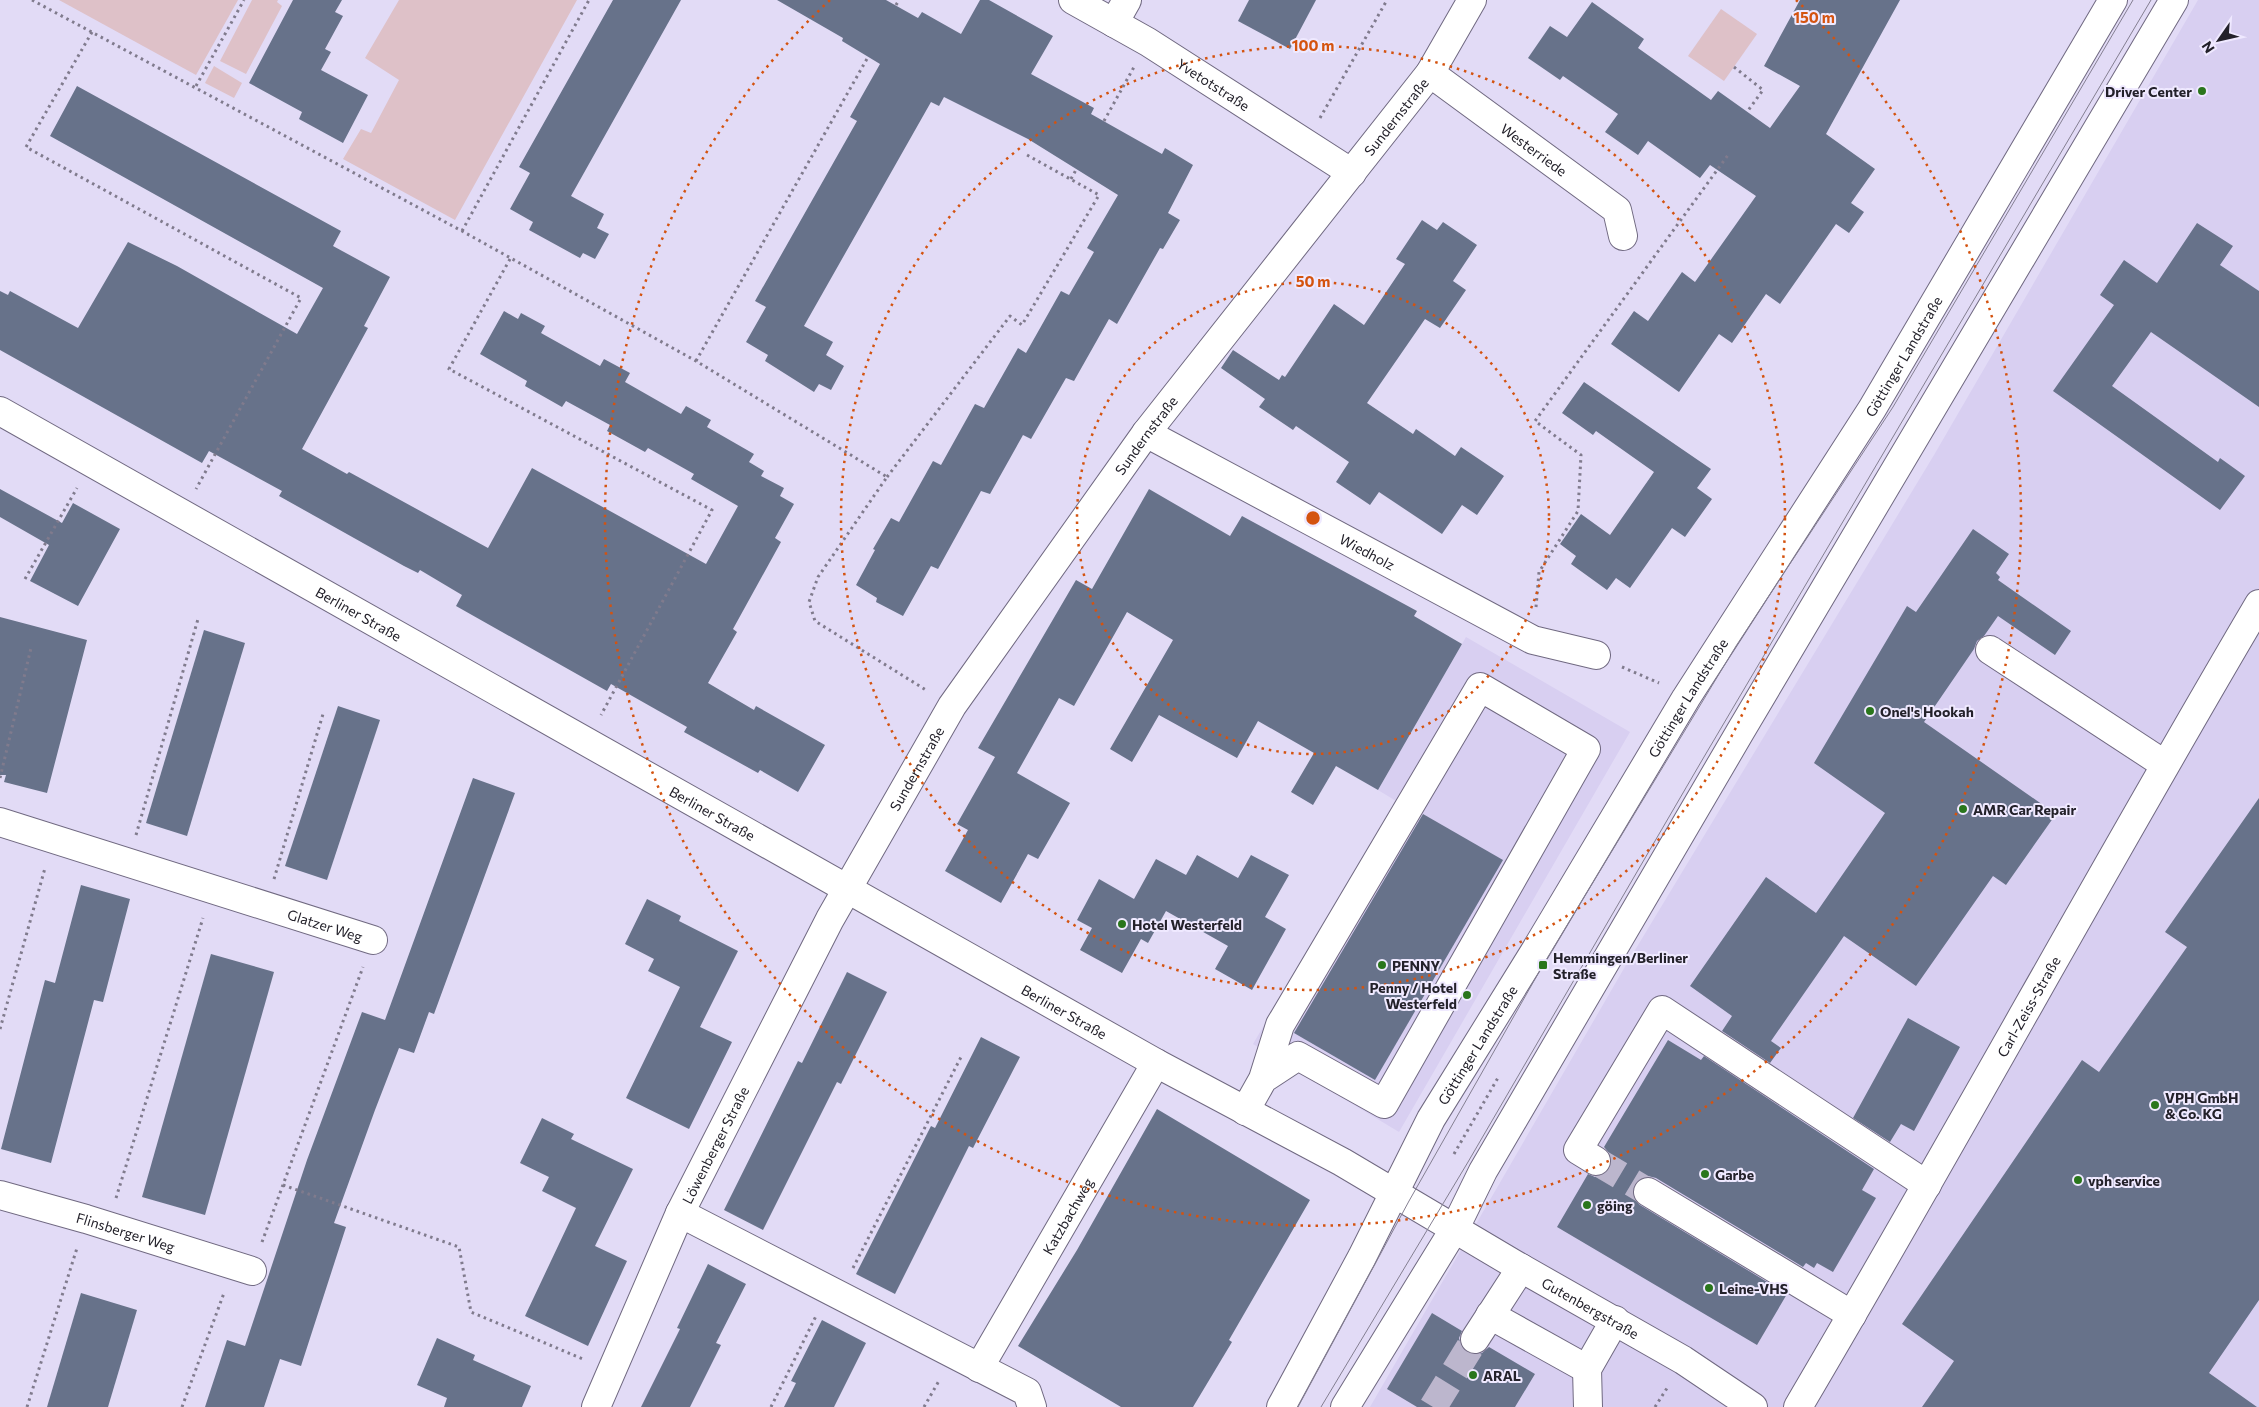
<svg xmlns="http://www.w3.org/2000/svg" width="2259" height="1407" viewBox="0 0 2259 1407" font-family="Commissioner,sans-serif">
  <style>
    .built { fill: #d8cff1 }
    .green { fill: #dec1c8 }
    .building { fill: #67728a }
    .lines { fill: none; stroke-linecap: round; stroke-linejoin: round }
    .minor-tunnel { stroke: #bcb6cd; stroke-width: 28; stroke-dasharray: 28 14; stroke-linecap: butt }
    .minor-casing { stroke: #706981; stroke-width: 30 }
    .path { stroke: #807b8d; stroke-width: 3; stroke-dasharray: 2.5 4; stroke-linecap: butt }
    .minor { stroke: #fff; stroke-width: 28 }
    .tram { stroke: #847f91; stroke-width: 1 }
    .ring { fill: none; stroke: #d4530f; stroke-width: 2.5; stroke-dasharray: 2.5 5 }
    .poi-dot { fill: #2a761c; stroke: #efe9ff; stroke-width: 2 }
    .labels { text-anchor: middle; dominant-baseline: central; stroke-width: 4; stroke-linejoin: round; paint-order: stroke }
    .street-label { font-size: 14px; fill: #23212a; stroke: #efe9ff }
    .poi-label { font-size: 14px; font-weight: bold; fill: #23212a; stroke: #efe9ff; text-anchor: start }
    .centre { fill: #d4530f; stroke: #efe9ff; stroke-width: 2.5 }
    .ring-label { font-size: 15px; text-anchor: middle; font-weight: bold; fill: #d4530f; stroke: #efe9ff; stroke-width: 4; stroke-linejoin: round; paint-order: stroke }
  </style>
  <rect width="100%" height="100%" fill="#e2dbf6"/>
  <g class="built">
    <path d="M 2198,0 L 2259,0 L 2259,1407 L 1370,1407 L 1626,965 L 1934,455 Z"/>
    <path d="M 1466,637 L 1630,732 L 1399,1132 L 1253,1044 L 1396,801 L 1378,790 Z"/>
  </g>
  <g class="green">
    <path d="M 59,0 L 238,0 L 196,75 Z"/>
    <path d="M 252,0 L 278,0 L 277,2 L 282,6 L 246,74 L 220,61 Z"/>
    <path d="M 399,0 L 577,0 L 455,220 L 343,159 L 361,129 L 371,133 L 399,80 L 365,58 Z"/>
    <path d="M 1721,9 L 1757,34 L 1724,81 L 1688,56 Z"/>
    <path d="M 214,66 L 242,83 L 234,98 L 205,83 Z"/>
  </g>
  <g class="building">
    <path d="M 293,0 L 342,0 L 335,12 L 343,16 L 325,49 L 331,52 L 321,70 L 368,95 L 343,143 L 299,119 L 302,112 L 249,83 Z"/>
    <path d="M 613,0 L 681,0 L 571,196 L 604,214 L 597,228 L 609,234 L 595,259 L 583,253 L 580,258 L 529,230 L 533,222 L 510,209 L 530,173 L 519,167 Z"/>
    <path d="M 777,0 L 886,0 L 918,18 L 922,12 L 961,34 L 980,0 L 989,0 L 1053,36 L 1031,74 L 1094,108 L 1091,114 L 1162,154 L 1165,148 L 1193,165 L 1168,213 L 1180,220 L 1163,249 L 1160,248 L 1117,324 L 1109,319 L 1074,381 L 1066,378 L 1031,439 L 1023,435 L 990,494 L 981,491 L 938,569 L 931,566 L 903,616 L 876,602 L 877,598 L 856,585 L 875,550 L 873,549 L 891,518 L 899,522 L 933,461 L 941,465 L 975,404 L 984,408 L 1018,348 L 1026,353 L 1061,291 L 1069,295 L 1094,252 L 1087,248 L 1118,195 L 1028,139 L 944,97 L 939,106 L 931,102 L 804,326 L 833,342 L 826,355 L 844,366 L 831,390 L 819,384 L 814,392 L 765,361 L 768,355 L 746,342 L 766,307 L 755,301 L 857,121 L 850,117 L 880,64 L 842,41 L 843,38 Z"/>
    <path d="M 1249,0 L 1316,0 L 1290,49 L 1238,21 Z"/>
    <path d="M 1800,0 L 1900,0 L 1826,134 L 1875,169 L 1851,203 L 1864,212 L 1849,233 L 1836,224 L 1780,304 L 1766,294 L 1732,343 L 1719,334 L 1679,392 L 1611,344 L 1634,311 L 1648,321 L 1682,272 L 1695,282 L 1756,196 L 1710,165 L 1700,178 L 1648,141 L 1638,155 L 1605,132 L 1618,114 L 1563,76 L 1560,80 L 1528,58 L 1550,26 L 1567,37 L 1592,2 L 1644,39 L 1638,48 L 1711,100 L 1718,91 L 1770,128 L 1800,86 L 1764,66 Z"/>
    <path d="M 77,86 L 341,231 L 333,246 L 390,277 L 364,326 L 368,328 L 302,449 L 347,474 L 349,472 L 488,548 L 532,468 L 706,564 L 738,506 L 691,479 L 694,474 L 648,448 L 645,452 L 607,431 L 610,425 L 566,401 L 562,407 L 525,386 L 527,381 L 480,354 L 504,311 L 518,319 L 521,313 L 545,326 L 541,333 L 600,366 L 604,359 L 630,373 L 625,382 L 681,414 L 686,406 L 711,420 L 707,427 L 754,454 L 749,462 L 764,471 L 761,476 L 784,488 L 780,496 L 794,504 L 775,538 L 781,542 L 733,629 L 737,632 L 708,683 L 754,710 L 756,706 L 825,745 L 798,792 L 760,770 L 758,773 L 684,732 L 687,727 L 611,684 L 607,691 L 456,606 L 462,595 L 420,570 L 418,573 L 404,566 L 279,496 L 282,491 L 209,451 L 202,463 L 0,350 L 0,291 L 8,295 L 10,291 L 78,328 L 128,242 L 177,266 L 297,334 L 323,288 L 50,136 Z"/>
    <path d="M 1422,220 L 1437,230 L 1443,222 L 1477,245 L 1453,281 L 1466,290 L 1440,328 L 1425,319 L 1367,403 L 1413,434 L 1416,429 L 1455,456 L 1461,447 L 1504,476 L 1477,515 L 1462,505 L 1442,534 L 1379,492 L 1370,505 L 1336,482 L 1349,462 L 1296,426 L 1293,430 L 1259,407 L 1265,399 L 1221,368 L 1233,350 L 1279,380 L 1282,375 L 1285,377 L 1334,304 L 1364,325 L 1405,264 L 1396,259 Z"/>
    <path d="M 2197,223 L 2233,246 L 2220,265 L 2259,291 L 2259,407 L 2151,332 L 2112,386 L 2218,462 L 2220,458 L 2245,476 L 2220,510 L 2053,391 L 2114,305 L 2100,295 L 2124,260 L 2157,283 Z"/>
    <path d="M 1584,382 L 1711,469 L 1697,488 L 1712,499 L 1685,537 L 1672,528 L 1630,588 L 1616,578 L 1607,590 L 1571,564 L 1576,556 L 1560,544 L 1581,514 L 1610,535 L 1654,472 L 1596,431 L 1593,435 L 1562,413 Z"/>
    <path d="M 0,489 L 62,523 L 73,503 L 120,529 L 78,606 L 30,581 L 49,545 L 0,517 Z"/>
    <path d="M 1149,489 L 1230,536 L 1242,516 L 1417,611 L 1414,616 L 1462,644 L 1378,790 L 1336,766 L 1313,805 L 1291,792 L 1314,753 L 1258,721 L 1237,758 L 1159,715 L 1132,762 L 1110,749 L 1173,640 L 1127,612 L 1074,706 L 1059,698 L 1017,773 L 1070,803 L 1038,859 L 1028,854 L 1001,903 L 945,871 L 968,830 L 957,824 L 995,757 L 978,748 L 1076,580 L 1092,589 Z"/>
    <path d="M 1973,529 L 2009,554 L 1996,573 L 2000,577 L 1998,580 L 2071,631 L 2055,655 L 1998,616 L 1984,636 L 1977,641 L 1974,649 L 1924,722 L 2056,814 L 2006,885 L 1993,876 L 1916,986 L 1844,936 L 1771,1041 L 1781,1048 L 1770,1063 L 1722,1031 L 1732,1016 L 1690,986 L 1766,877 L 1816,913 L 1885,813 L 1814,763 L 1907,606 L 1916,612 Z"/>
    <path d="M 0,617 L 87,640 L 47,793 L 4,782 L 6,775 L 0,775 Z"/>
    <path d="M 204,630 L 245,643 L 187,836 L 146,823 Z"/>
    <path d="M 338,706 L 380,720 L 327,880 L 285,866 Z"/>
    <path d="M 473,778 L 515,793 L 434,1014 L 429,1012 L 414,1053 L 399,1048 L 375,1110 L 334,1223 L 346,1227 L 301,1366 L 280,1359 L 264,1407 L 205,1407 L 227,1340 L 245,1346 L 307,1160 L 362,1012 L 385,1020 Z"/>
    <path d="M 2259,798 L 2259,1300 L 2209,1373 L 2257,1407 L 1922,1407 L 1954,1361 L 1902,1324 L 2082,1060 L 2099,1072 L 2187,947 L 2165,932 Z"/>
    <path d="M 1423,814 L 1503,860 L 1375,1080 L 1294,1033 Z"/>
    <path d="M 1197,855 L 1238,878 L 1251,855 L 1289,875 L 1265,917 L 1286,929 L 1252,990 L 1215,969 L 1228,946 L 1166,911 L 1148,943 L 1141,939 L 1122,973 L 1080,950 L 1092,928 L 1077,920 L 1099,879 L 1134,899 L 1156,859 L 1186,875 Z"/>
    <path d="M 81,885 L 130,899 L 103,1002 L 94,1000 L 51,1163 L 1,1149 L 45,980 L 55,983 Z"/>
    <path d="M 647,899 L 681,916 L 679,921 L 738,951 L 700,1027 L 732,1042 L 689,1129 L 626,1098 L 680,987 L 648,971 L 654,959 L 625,944 Z"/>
    <path d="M 211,954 L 274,972 L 205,1215 L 142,1197 Z"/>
    <path d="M 847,972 L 887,992 L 841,1084 L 837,1082 L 763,1230 L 724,1210 L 798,1061 L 802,1063 Z"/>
    <path d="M 1908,1018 L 1960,1047 L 1914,1131 L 1901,1124 L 1890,1142 L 1853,1118 Z"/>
    <path d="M 981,1037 L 1020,1057 L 973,1148 L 969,1146 L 895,1294 L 856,1274 L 931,1126 L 935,1128 Z"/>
    <path d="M 1668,1040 L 1701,1060 L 1704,1056 L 1874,1169 L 1862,1190 L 1876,1198 L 1833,1272 L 1817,1263 L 1814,1268 L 1806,1263 L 1803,1267 L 1656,1178 L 1648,1176 L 1640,1179 L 1635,1184 L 1632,1192 L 1635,1200 L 1640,1205 L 1787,1294 L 1757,1345 L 1557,1227 L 1588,1174 L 1595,1177 L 1603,1175 L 1610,1169 L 1612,1162 L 1610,1154 L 1604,1147 Z"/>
    <path d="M 1157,1109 L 1310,1200 L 1229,1340 L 1232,1342 L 1193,1407 L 1121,1407 L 1018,1346 L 1077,1250 Z"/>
    <path d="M 542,1118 L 574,1134 L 571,1139 L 633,1169 L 595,1246 L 627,1261 L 588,1346 L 525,1316 L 576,1208 L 542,1191 L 549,1177 L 520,1163 Z"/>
    <path d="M 708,1264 L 746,1284 L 716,1343 L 721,1345 L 690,1407 L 641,1407 L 680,1329 L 677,1328 Z"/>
    <path d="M 81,1293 L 137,1310 L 108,1407 L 47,1407 Z"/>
    <path d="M 1432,1313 L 1462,1331 L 1459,1338 L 1461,1346 L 1467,1352 L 1475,1355 L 1482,1353 L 1489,1347 L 1535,1374 L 1515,1407 L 1417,1407 L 1387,1389 Z"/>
    <path d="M 822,1320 L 866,1343 L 834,1407 L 784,1407 L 796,1383 L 791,1381 Z"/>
    <path d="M 437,1338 L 475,1355 L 473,1360 L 531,1386 L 522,1407 L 444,1407 L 447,1398 L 417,1385 Z"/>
  </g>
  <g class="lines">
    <g class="minor-tunnel">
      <path d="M 1596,1161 L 1648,1192"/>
      <path d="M 1433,1407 L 1475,1339"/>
    </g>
    <defs>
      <g id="minor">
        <path id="s1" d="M 1073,0 L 1148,42 L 1352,173"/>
        <path d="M 1114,23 L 1127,0"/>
        <path id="s2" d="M 1430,73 L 1617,210 L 1623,236"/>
        <path id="s3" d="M 0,411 L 1156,1063 L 1342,1162 L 1514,1264 L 1683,1360 L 1753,1407"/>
        <path id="s4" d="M 1146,433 L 1533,640 L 1596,655"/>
        <path d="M 1990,650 L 2164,764"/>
        <path id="s5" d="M 0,822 L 373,940"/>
        <path d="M 1245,1111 L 1263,1079 L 1298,1056 L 1384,1104 L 1586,749 L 1480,687 L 1280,1025 L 1263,1079"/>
        <path d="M 1596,1161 L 1578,1150 L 1662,1010 L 1927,1185"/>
        <path d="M 1648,1192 L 1852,1315"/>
        <path id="s6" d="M 0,1195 L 86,1219 L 252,1271"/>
        <path d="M 680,1213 L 1027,1392 L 1032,1407"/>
        <path d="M 1490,1315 L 1587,1369"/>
        <path d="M 1475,1339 L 1521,1268"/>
        <path id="s7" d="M 979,1368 L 1156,1063"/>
        <path id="s8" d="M 596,1407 L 680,1213 L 830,919 L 952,706 L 1146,433 L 1430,73 L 1472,0"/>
        <path id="s9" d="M 1281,1407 L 1362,1257 L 1431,1119 L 1535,951 L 1686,698 L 1872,409 L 2113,0"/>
        <path d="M 1345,1407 L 1455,1228 L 1483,1171 L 1740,732 L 2174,0"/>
        <path d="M 1588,1407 L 1587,1369 L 1615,1320"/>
        <path id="s10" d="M 1798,1407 C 1955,1141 2102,870 2259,604"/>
      </g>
    </defs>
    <use href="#minor" class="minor-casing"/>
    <g class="path">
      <path d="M 32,0 L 462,231 L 696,361 L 887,477 L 818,577 L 809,602 L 815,621 L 926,690"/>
      <path d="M 896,5 L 899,0"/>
      <path d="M 92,32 L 26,147 L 301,298 L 196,489"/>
      <path d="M 1734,67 L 1763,90 L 1747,112"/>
      <path d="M 196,86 L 244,0"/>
      <path d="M 1320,118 L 1387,0"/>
      <path d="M 1104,121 L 1134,67"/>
      <path d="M 1071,179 L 1077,168"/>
      <path d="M 462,231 L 589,0"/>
      <path d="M 510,259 L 449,369 L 712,510 L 601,715"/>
      <path d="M 696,361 L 868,57"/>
      <path d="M 887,477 L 1010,316 L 1022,325 L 1099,195 L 1027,155"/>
      <path d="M 25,579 L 77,488"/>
      <path d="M 1536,607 L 1539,572 L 1578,511 L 1581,455 L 1535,421 L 1728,155"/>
      <path d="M 1622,667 L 1659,683"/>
      <path d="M 0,778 L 31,648"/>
      <path d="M 136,835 L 198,619"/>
      <path d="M 274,879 L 323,714"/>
      <path d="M 0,1029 L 45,868"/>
      <path d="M 1454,1154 L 1499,1076"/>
      <path d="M 283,1185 L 459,1247 L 471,1312 L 583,1359"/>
      <path d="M 116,1198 L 203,918"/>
      <path d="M 262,1242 L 363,967"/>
      <path d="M 853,1268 L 961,1057"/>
      <path d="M 27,1407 L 77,1248"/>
      <path d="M 182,1407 L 224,1293"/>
      <path d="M 771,1407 L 816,1316"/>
      <path d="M 924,1407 L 940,1379"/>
      <path d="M 1655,1407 L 1669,1385"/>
    </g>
    <use href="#minor" class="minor"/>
    <g class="tram">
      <path d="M 1298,1407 L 1409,1201 L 1543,965 L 1736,646 L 1893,407 L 2133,0"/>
      <path d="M 1321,1407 L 1468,1162 L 1701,762 L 2151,0"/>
    </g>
  </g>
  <g class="ring">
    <circle cx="1313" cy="518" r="236"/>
    <circle cx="1313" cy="518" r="472"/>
    <path d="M1796 0A708 708 0 1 1 830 0"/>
  </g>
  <g class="poi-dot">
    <circle cx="2202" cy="91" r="5"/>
    <circle cx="1870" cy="711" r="5"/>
    <circle cx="1963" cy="809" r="5"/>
    <circle cx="1122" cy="924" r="5"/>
    <circle cx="1382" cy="965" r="5"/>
    <rect x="1538" y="960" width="10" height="10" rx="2.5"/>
    <circle cx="1467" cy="995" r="5"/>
    <circle cx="2155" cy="1105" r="5"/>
    <circle cx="1705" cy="1174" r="5"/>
    <circle cx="2078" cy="1180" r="5"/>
    <circle cx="1587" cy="1205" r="5"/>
    <circle cx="1709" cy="1288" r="5"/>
    <circle cx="1473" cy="1375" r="5"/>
  </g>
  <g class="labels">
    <g class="street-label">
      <text stroke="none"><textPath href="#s1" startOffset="164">Yvetotstraße</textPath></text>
      <text stroke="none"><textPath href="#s8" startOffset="1525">Sundernstraße</textPath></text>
      <text stroke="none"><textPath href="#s2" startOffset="129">Westerriede</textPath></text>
      <text stroke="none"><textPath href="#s9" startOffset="1222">Göttinger Landstraße</textPath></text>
      <text stroke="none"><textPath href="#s8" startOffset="1120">Sundernstraße</textPath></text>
      <text stroke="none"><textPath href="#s4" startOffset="251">Wiedholz</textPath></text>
      <text stroke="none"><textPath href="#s3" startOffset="412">Berliner Straße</textPath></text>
      <text stroke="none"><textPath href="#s9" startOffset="818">Göttinger Landstraße</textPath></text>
      <text stroke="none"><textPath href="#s8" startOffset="715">Sundernstraße</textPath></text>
      <text stroke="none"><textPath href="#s3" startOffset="818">Berliner Straße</textPath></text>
      <text stroke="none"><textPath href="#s5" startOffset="341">Glatzer Weg</textPath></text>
      <text stroke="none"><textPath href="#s10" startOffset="462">Carl-Zeiss-Straße</textPath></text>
      <text stroke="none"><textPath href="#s3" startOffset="1222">Berliner Straße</textPath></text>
      <text stroke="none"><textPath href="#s9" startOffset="412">Göttinger Landstraße</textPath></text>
      <text stroke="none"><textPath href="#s8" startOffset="288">Löwenberger Straße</textPath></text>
      <text stroke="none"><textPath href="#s7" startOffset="176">Katzbachweg</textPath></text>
      <text stroke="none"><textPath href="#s6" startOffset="131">Flinsberger Weg</textPath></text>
      <text stroke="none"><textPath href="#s3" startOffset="1826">Gutenbergstraße</textPath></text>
    </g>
    <g class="poi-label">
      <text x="2192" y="91" text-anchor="end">Driver Center</text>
      <text x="1880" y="711">Onel's Hookah</text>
      <text x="1973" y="809">AMR Car Repair</text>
      <text x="1132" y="924">Hotel Westerfeld</text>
      <text x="1553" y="957">Hemmingen/Berliner<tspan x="1553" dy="16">Straße</tspan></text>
      <text x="1392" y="965">PENNY</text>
      <text x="1457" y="987" text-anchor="end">Penny / Hotel<tspan x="1457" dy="16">Westerfeld</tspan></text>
      <text x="2165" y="1097">VPH GmbH<tspan x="2165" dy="16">&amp; Co. KG</tspan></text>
      <text x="1715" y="1174">Garbe</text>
      <text x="2088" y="1180">vph service</text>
      <text x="1597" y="1205">göing</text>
      <text x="1719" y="1288">Leine-VHS</text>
      <text x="1483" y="1375">ARAL</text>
    </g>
  </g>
  <circle cx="1313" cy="518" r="8" class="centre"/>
  <g class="ring-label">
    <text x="1814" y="23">150 m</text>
    <text x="1313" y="51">100 m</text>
    <text x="1313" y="287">50 m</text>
  </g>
  <g transform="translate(2219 40) rotate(236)" stroke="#efe9ff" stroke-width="4" paint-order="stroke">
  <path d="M0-4L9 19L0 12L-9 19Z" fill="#23212a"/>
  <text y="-8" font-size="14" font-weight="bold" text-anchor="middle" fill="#23212a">N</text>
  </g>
</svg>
